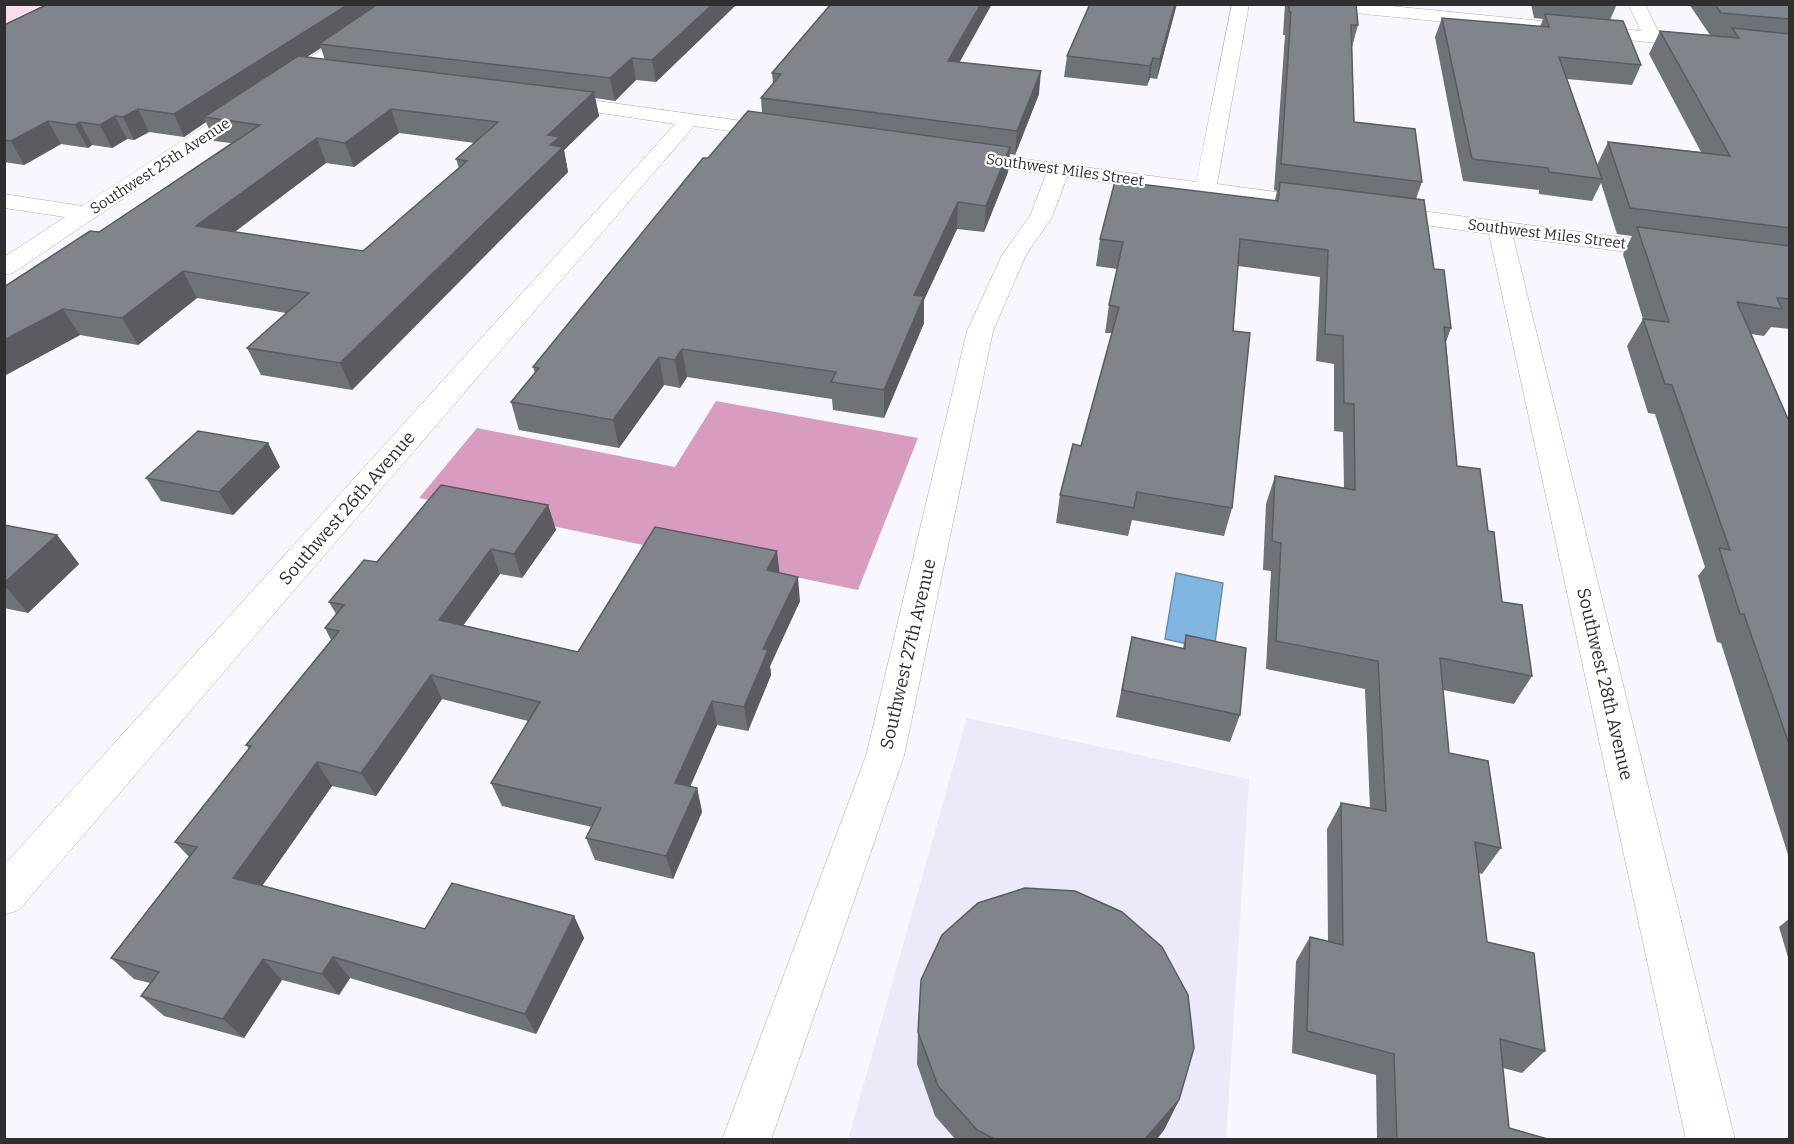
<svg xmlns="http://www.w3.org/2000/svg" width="1794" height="1144" viewBox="0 0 1794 1144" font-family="Bitter,serif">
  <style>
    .built { fill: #ece9f8 }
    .green { fill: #fcdbed }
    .forest { fill: #d89dbe }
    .water { fill: #80b6e0; stroke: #688eac; stroke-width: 1.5 }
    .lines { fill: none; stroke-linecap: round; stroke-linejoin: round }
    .street-casing { stroke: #acabb2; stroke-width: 1 }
    .street { fill: #fff; fill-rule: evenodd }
    .wall { fill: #6f7277; fill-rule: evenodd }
    .shaded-wall { fill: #5a5c61 }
    .building { fill: #81848a; stroke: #5a5c61; stroke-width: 1.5; fill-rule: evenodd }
    .labels { text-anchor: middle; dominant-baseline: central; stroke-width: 4.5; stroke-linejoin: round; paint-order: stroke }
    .far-street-label { font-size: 15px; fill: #2f2f31; stroke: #fff }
    .street-label { font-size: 18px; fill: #2f2f31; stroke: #fff }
  </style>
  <rect width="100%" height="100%" fill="#f8f6fe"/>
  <path class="built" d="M 967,718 L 1249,779 L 1226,1139 L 848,1140 Z"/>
  <path class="green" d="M 5,4 L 41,4 L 41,5 L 5,23 Z"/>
  <path class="forest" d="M 716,401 L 918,438 L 858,590 L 419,498 L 477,428 L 675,467 Z"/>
  <path class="water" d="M 1176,573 L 1223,583 L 1214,650 L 1165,639 Z"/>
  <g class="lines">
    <defs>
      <g id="street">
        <path d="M 392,4 L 412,4 L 13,273 L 4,275 L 4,257 L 65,217 L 4,208 L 4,194 L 82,206 Z"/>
        <path d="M 1232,4 L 1249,4 L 1217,184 L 1321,198 L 1329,200 L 1332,205 L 1329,210 L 1321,212 L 1067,177 L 1052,217 L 1026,255 L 993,331 L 904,756 L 771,1140 L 722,1140 L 866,756 L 967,331 L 1002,255 L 1030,216 L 1046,174 L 964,163 L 956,162 L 953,157 L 956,152 L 964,151 L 1196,182 Z"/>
        <path d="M 1306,4 L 1371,4 L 1641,31 L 1628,4 L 1645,4 L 1659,33 L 1790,45 L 1790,56 L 1314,9 Z"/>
        <path d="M 554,95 L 779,126 L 786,128 L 789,132 L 786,136 L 779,138 L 694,126 L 19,910 L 4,915 L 4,865 L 675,124 L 547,105 L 544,101 L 547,97 Z"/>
        <path d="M 1384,206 L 1672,244 L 1680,246 L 1684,251 L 1680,256 L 1672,258 L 1513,237 L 1735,1140 L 1686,1140 L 1489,234 L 1376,218 L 1373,213 L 1376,208 Z"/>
      </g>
    </defs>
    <use href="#street" class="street-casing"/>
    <use href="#street" class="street"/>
  </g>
  <g class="wall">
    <path d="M 48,4 L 737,4 L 656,82 L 636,80 L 615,101 L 595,98 L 599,116 L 564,150 L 568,172 L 352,390 L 261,375 L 247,348 L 286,313 L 197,298 L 138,345 L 80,335 L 4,376 L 99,232 L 231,143 L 214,141 L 206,122 L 184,137 L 149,132 L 134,140 L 127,139 L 112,148 L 92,145 L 88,148 L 61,144 L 24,165 L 4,162 L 4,25 ZM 321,48 L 325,60 L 306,57 ZM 399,133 L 475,143 L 456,159 L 459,168 L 363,251 L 235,232 L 326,163 L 354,167 Z"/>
    <path d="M 1177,4 L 1157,79 L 1150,78 L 1147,86 L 1064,77 L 1067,56 Z"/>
    <path d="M 1285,4 L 1356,4 L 1358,25 L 1352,47 L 1354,122 L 1422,182 L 1416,199 L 1434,269 L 1451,328 L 1446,342 L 1457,466 L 1488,531 L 1502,602 L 1532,676 L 1514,704 L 1443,690 L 1449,753 L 1501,848 L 1482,874 L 1479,873 L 1487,942 L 1545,1051 L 1522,1073 L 1503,1068 L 1509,1128 L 1551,1140 L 1377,1140 L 1376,1075 L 1292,1053 L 1296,961 L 1310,937 L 1328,941 L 1327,829 L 1341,803 L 1370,808 L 1365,689 L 1266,669 L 1271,571 L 1263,570 L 1266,504 L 1275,476 L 1344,488 L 1343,432 L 1334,431 L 1334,364 L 1316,361 L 1320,277 L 1238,266 L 1233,331 L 1232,508 L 1224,536 L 1132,520 L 1128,536 L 1056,523 L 1060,495 L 1081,446 L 1112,333 L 1105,333 L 1109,305 L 1117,269 L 1096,266 L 1100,239 L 1275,200 L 1277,191 L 1274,190 L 1285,35 L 1283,35 Z"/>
    <path d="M 1531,4 L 1617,4 L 1610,20 L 1641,65 L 1632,85 L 1567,79 L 1597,165 L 1608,142 L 1701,152 L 1649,54 L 1660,31 L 1710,35 L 1689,4 L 1790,4 L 1790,329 L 1771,327 L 1764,336 L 1751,334 L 1788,419 L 1790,420 L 1790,861 L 1721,643 L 1717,642 L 1698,576 L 1705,567 L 1655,414 L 1648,413 L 1627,346 L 1643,319 L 1623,254 L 1632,236 L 1617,234 L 1601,183 L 1592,201 L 1539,194 L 1539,190 L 1463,181 L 1435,37 L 1442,18 L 1540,27 L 1543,19 L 1534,18 Z"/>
    <path d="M 960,62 L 1039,94 L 1015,155 L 1010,154 L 1008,172 L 984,232 L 957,229 L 924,300 L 924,323 L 884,418 L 833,410 L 832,399 L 687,377 L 680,388 L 664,385 L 619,448 L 519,430 L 511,402 L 535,373 L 533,367 L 708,158 L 762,113 L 761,98 L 773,83 L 772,73 Z"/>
    <path d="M 268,443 L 280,467 L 233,515 L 161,501 L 146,478 Z"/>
    <path d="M 548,505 L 556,530 L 522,578 L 500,574 L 463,625 L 578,652 L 779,573 L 800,601 L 770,666 L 771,675 L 748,731 L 717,725 L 690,787 L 697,788 L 702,812 L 673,879 L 595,860 L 586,838 L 592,827 L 502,806 L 491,783 L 528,721 L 442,699 L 376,796 L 332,786 L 262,886 L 425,929 L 574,916 L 584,938 L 536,1034 L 350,978 L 339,995 L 282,980 L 244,1038 L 164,1016 L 141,996 L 150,983 L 134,979 L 111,958 L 189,857 L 175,842 L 249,749 L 246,745 L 331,640 L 325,628 L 336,614 L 329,602 L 377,562 Z"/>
    <path d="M 4,525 L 57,535 L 79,564 L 28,613 L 4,608 Z"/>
    <path d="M 1186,635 L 1240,715 L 1230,742 L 1116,717 L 1132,637 L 1183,648 Z"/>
    <path d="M 1790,918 L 1790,964 L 1779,927 Z"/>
    <path d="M 918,1032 L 1179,1100 L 1164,1130 L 1156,1140 L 956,1140 L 935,1116 L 917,1064 Z"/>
  </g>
  <g class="shaded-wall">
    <path d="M 349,4 L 388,4 L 319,44 L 321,48 L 213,118 L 204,117 L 206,122 L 184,137 L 174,114 Z"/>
    <path d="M 713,4 L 737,4 L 656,82 L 652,60 Z"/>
    <path d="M 981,4 L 992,4 L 948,83 L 948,61 Z"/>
    <path d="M 1175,4 L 1177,4 L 1176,6 L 1157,79 L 1160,59 Z"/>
    <path d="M 632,58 L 636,80 L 615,101 L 610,78 Z"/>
    <path d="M 1153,58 L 1150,78 L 1147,86 L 1150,66 Z"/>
    <path d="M 1041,71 L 1039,94 L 1015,155 L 1017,131 Z"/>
    <path d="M 594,92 L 599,116 L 564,150 L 568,172 L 352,390 L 340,363 L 548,135 Z"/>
    <path d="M 138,109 L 149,132 L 134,140 L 123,117 Z"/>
    <path d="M 391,109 L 399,133 L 354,167 L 345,143 Z"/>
    <path d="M 115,116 L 127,139 L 112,148 L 100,125 Z"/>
    <path d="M 48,121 L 61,144 L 24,165 L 11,141 Z"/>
    <path d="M 80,122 L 92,145 L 88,148 L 75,125 Z"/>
    <path d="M 317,138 L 326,163 L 208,251 L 196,226 Z"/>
    <path d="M 1010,147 L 1008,172 L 984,232 L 986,206 Z"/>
    <path d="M 958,202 L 957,229 L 924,300 L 924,323 L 884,418 L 884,390 L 914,295 Z"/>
    <path d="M 183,271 L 197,298 L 138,345 L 122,318 Z"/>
    <path d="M 63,309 L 80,335 L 4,376 L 4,340 Z"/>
    <path d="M 682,349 L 687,377 L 680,388 L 675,360 Z"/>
    <path d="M 659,357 L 664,385 L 619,448 L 613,420 Z"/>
    <path d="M 268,443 L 280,467 L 233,515 L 219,492 Z"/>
    <path d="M 548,505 L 556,530 L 522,578 L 514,554 Z"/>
    <path d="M 57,535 L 79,564 L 28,613 L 4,585 L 4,583 Z"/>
    <path d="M 491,549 L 500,574 L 450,644 L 439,620 Z"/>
    <path d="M 777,551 L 780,576 L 767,570 Z"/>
    <path d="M 798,577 L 800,601 L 770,666 L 771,675 L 748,731 L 744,707 L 763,649 Z"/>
    <path d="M 431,675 L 442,699 L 376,796 L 361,773 Z"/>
    <path d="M 712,701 L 717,725 L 681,807 L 675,783 Z"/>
    <path d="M 317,762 L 332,786 L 252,900 L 233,878 Z"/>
    <path d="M 697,788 L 702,812 L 673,879 L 666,856 Z"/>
    <path d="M 574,916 L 584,938 L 536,1034 L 525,1014 Z"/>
    <path d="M 333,957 L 350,978 L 339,995 L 322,974 Z"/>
    <path d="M 263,959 L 282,980 L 244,1038 L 223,1019 Z"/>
    <path d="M 1179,1100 L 1164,1130 L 1156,1140 L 1144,1140 Z"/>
  </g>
  <g class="building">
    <path d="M 48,4 L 349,4 L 174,114 L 138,109 L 123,117 L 115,116 L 100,125 L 80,122 L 75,125 L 48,121 L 11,141 L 4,140 L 4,25 Z"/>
    <path d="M 378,4 L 713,4 L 652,60 L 632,58 L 610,78 L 319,44 Z"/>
    <path d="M 831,4 L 981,4 L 948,61 L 1041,71 L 1017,131 L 761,98 L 781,74 L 772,73 Z"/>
    <path d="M 1090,4 L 1175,4 L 1160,59 L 1153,58 L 1150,66 L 1067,56 Z"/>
    <path d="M 1289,4 L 1356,4 L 1358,25 L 1351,25 L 1354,122 L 1415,129 L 1422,182 L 1281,164 L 1291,12 L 1289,12 Z"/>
    <path d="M 1715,4 L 1790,4 L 1790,19 L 1721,13 Z"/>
    <path d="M 1545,14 L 1623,21 L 1641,65 L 1559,57 L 1602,179 L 1549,172 L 1548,168 L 1472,159 L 1442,18 L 1549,27 Z"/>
    <path d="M 1732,28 L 1790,34 L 1790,228 L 1630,208 L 1608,142 L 1730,156 L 1660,31 L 1739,38 Z"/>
    <path d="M 298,56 L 594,92 L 548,135 L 560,137 L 550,145 L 563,147 L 340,363 L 247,348 L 309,293 L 183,271 L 122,318 L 63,309 L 4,340 L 4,287 L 90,231 L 99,232 L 260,125 L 204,117 ZM 391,109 L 498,122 L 456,159 L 467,161 L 363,251 L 196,226 L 317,138 L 345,143 Z"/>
    <path d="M 748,111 L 1010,147 L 986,206 L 958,202 L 914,295 L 924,296 L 884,390 L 831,382 L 836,372 L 682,349 L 675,360 L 659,357 L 613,420 L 511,402 L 539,368 L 533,367 L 703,158 L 708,158 Z"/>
    <path d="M 1115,181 L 1278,201 L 1280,182 L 1424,200 L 1434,269 L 1444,270 L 1451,328 L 1444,327 L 1457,466 L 1480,469 L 1488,531 L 1494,532 L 1502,602 L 1522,605 L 1532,676 L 1440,658 L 1449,753 L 1488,761 L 1501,848 L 1475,842 L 1487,942 L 1534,953 L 1545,1051 L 1500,1039 L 1509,1128 L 1551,1140 L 1397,1140 L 1394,1054 L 1307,1031 L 1310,937 L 1343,945 L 1341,803 L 1386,811 L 1378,661 L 1276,641 L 1281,543 L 1272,541 L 1275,476 L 1355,490 L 1354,404 L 1344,403 L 1343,336 L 1325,334 L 1328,250 L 1240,239 L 1233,331 L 1250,333 L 1232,508 L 1137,492 L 1134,508 L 1060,495 L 1073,444 L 1081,446 L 1119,307 L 1109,305 L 1123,242 L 1100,239 Z"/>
    <path d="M 1637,227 L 1790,246 L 1790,299 L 1777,298 L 1782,309 L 1737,302 L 1788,419 L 1790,420 L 1790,747 L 1744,614 L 1740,614 L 1719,548 L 1730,550 L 1672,385 L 1665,384 L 1643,319 L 1669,322 Z"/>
    <path d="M 198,431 L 268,443 L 219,492 L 146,478 Z"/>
    <path d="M 441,485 L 548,505 L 514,554 L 491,549 L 439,620 L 578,652 L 655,527 L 777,551 L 767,570 L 798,577 L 763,649 L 768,650 L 744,707 L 712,701 L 675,783 L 697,788 L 666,856 L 586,838 L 601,808 L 491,783 L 540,702 L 431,675 L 361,773 L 317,762 L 233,878 L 425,929 L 452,883 L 574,916 L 525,1014 L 333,957 L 322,974 L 263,959 L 223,1019 L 141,996 L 159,972 L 111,958 L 197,847 L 175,842 L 251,746 L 246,745 L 339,631 L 325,628 L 344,605 L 329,602 L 364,560 L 377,562 Z"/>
    <path d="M 4,525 L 57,535 L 4,583 Z"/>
    <path d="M 1186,635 L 1246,648 L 1240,715 L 1122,690 L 1132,637 L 1185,649 Z"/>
    <path d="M 1025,888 L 1075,891 L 1122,912 L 1162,947 L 1188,995 L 1194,1048 L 1179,1100 L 1144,1140 L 996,1140 L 977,1130 L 938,1086 L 918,1032 L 921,980 L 942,935 L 978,903 Z"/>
  </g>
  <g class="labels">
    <g class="far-street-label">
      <text transform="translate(160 166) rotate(-33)">Southwest 25th Avenue</text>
      <text transform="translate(1065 170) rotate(8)">Southwest Miles Street</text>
      <text transform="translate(1547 234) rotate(7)">Southwest Miles Street</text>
    </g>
    <g class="street-label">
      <text transform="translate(347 508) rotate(-49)">Southwest 26th Avenue</text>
      <text transform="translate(908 654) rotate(-77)">Southwest 27th Avenue</text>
      <text transform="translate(1605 684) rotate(77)">Southwest 28th Avenue</text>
    </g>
  </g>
  <rect width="1794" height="1144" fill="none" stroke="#2f2f31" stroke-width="12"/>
</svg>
